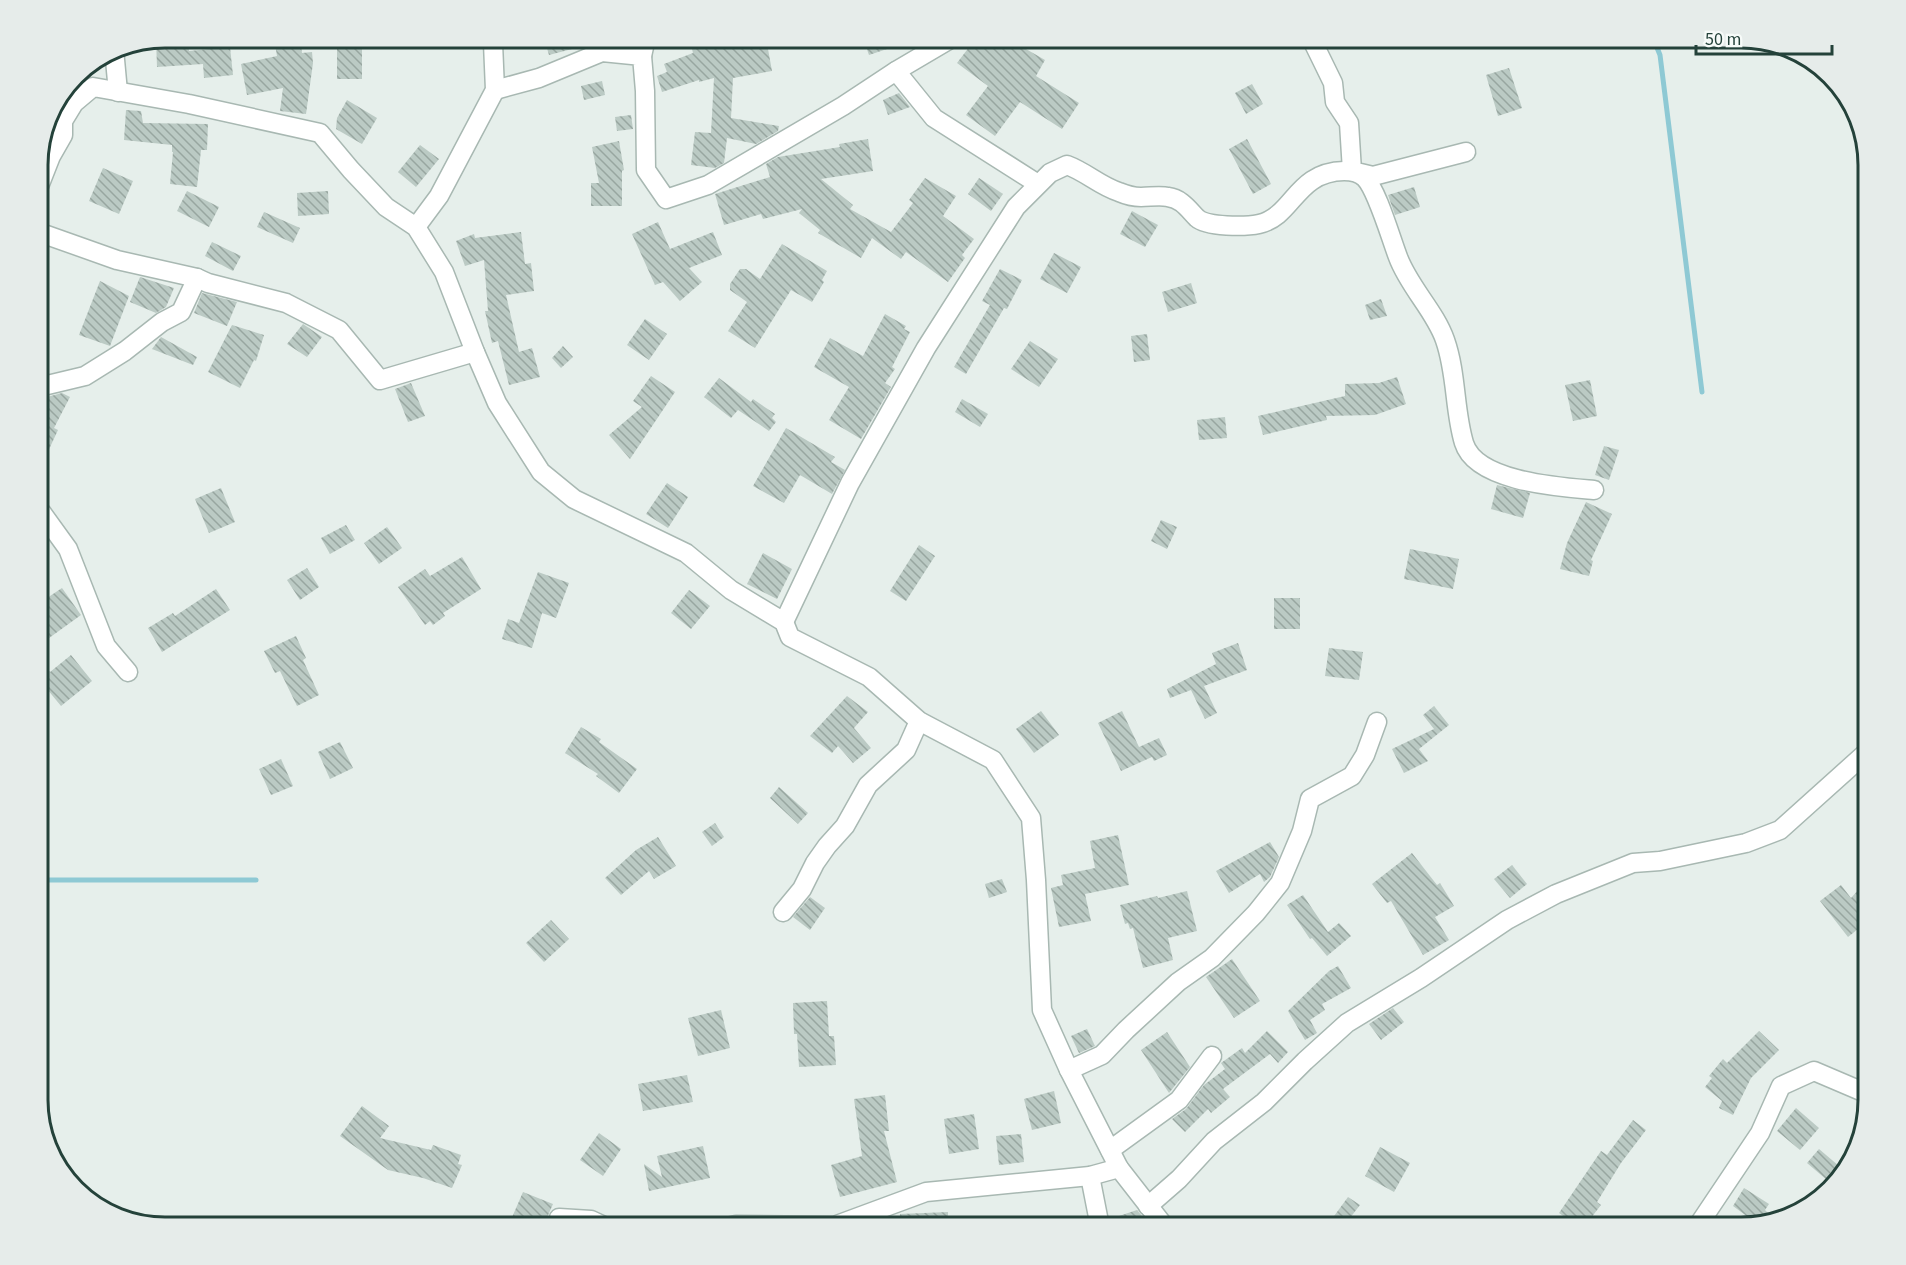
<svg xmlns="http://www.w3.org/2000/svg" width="1906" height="1265" viewBox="0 0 1906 1265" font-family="'Source Sans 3',sans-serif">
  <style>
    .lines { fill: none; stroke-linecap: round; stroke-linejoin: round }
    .stream { stroke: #8ec9d4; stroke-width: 5 }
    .building { fill: url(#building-back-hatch) }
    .minor-casing { stroke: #a8b8b2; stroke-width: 21 }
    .minor { stroke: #fff; stroke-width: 18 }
    .rim { fill: none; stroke: #24423a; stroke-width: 3 }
  </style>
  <defs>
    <pattern id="building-back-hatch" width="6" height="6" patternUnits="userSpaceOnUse" patternTransform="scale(1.5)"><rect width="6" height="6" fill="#bbcac4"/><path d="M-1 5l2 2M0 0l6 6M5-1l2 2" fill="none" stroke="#98a6a0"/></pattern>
  </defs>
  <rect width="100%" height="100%" fill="#e6efeb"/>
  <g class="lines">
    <g class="stream">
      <path d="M 1653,38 L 1660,55 L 1702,392"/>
      <path d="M 38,880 L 256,880"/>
    </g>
  </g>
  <g class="building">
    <path d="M 165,38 L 188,38 L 189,51 L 230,47 L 233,75 L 204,78 L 203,64 L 157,67 L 156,39 Z"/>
    <path d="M 274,38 L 300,38 L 302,53 L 312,52 L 313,63 L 306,114 L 280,111 L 283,88 L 247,95 L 241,64 L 277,56 Z"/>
    <path d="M 544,38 L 595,38 L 595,43 L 549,55 Z"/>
    <path d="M 742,38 L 766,38 L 772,71 L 733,78 L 731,118 L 779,126 L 778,131 L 756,144 L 727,138 L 724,163 L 715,168 L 691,165 L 695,132 L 711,133 L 714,78 L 699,82 L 699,80 L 662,92 L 657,76 L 667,72 L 664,64 L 693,53 L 692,49 Z"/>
    <path d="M 863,38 L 914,38 L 914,40 L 869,55 Z"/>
    <path d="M 976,38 L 1007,38 L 1045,60 L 1036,76 L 1079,103 L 1062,129 L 1020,102 L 995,136 L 966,115 L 988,86 L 957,63 Z"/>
    <path d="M 337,44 L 362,45 L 362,79 L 337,79 Z"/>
    <path d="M 1509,68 L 1522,108 L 1498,116 L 1486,75 Z"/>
    <path d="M 602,81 L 605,95 L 584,100 L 581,86 Z"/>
    <path d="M 1252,84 L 1263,104 L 1246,114 L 1235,93 Z"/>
    <path d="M 899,93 L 910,107 L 888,115 L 883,100 Z"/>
    <path d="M 347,100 L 377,118 L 362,144 L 336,129 L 337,118 Z"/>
    <path d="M 126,110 L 141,111 L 143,123 L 208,124 L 207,150 L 201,150 L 197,187 L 170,184 L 173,152 L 172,152 L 172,145 L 124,140 Z"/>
    <path d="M 631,115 L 633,129 L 617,131 L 615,117 Z"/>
    <path d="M 868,139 L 873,171 L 821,179 L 853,205 L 850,209 L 891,232 L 913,203 L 909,200 L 925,178 L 956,196 L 943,216 L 974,239 L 962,255 L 965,258 L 948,282 L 906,252 L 901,259 L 872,238 L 861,258 L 818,233 L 820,230 L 799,213 L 802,209 L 763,219 L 761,214 L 724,225 L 715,194 L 770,177 L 766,164 L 778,157 L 840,147 L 839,144 Z"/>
    <path d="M 1247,139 L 1271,184 L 1253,194 L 1229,149 Z"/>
    <path d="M 619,141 L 624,170 L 622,171 L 622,206 L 591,206 L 591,183 L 599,183 L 592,147 Z"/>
    <path d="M 420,145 L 439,159 L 416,187 L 398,172 Z"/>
    <path d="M 103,168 L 133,181 L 119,214 L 89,201 Z"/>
    <path d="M 979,178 L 1003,194 L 991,211 L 968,194 Z"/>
    <path d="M 1414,187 L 1420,207 L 1395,215 L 1388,195 Z"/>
    <path d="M 187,191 L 219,207 L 209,227 L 177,211 Z"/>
    <path d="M 328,191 L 329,214 L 298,216 L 297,193 Z"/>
    <path d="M 1132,211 L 1158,225 L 1145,247 L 1120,234 Z"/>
    <path d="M 264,212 L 300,228 L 293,243 L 257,227 Z"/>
    <path d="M 658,222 L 670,249 L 713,232 L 722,255 L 689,268 L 702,282 L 680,301 L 663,282 L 655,285 L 632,234 Z"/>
    <path d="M 521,232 L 525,264 L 531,263 L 534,291 L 506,295 L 519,352 L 532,348 L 540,377 L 509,385 L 498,341 L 492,343 L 485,311 L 488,311 L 484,260 L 465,266 L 456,241 L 474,234 L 475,238 Z"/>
    <path d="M 212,242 L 241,256 L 233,271 L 205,256 Z"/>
    <path d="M 782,244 L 827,271 L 822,280 L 824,282 L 812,302 L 791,290 L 755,348 L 728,331 L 747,302 L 730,290 L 730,284 L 740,269 L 746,269 L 760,279 Z"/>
    <path d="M 1054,253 L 1081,267 L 1067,293 L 1040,279 Z"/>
    <path d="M 1000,269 L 1022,280 L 1007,309 L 1004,308 L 966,374 L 954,367 L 990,305 L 982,301 Z"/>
    <path d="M 140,277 L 174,288 L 166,307 L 156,313 L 130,302 Z"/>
    <path d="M 100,281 L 129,296 L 110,346 L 79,335 Z"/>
    <path d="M 1191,283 L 1197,303 L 1168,312 L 1162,292 Z"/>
    <path d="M 202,293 L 237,302 L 227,326 L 194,313 Z"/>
    <path d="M 1381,299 L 1387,316 L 1370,320 L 1365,305 Z"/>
    <path d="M 885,314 L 906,326 L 904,329 L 910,332 L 892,367 L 895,369 L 885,383 L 891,387 L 861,439 L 829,420 L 849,387 L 814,367 L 830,338 L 863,356 Z"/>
    <path d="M 645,319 L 667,334 L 649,360 L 627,345 Z"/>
    <path d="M 303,324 L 322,337 L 307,357 L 287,344 Z"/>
    <path d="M 232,325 L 264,335 L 256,361 L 254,360 L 240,388 L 208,372 Z"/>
    <path d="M 1147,334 L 1150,360 L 1134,362 L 1131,336 Z"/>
    <path d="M 161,337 L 197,357 L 193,365 L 152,349 Z"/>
    <path d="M 1030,341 L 1058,359 L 1039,387 L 1011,369 Z"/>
    <path d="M 563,346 L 573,357 L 561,368 L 552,358 Z"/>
    <path d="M 651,376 L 675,392 L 630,459 L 609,435 L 642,407 L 633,401 Z"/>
    <path d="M 1397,377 L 1406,404 L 1375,415 L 1326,416 L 1327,420 L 1263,435 L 1258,416 L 1345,396 L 1345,384 L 1379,383 Z"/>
    <path d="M 719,378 L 751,402 L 753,399 L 775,414 L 772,418 L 776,422 L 769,431 L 738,410 L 731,418 L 704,397 Z"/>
    <path d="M 1590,380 L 1597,416 L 1573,421 L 1565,385 Z"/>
    <path d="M 411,383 L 425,416 L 408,422 L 395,389 Z"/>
    <path d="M 62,393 L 70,397 L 54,428 L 58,430 L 38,473 L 38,414 L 47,397 Z"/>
    <path d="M 962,399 L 988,414 L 980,427 L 955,412 Z"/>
    <path d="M 1225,417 L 1227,438 L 1199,440 L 1197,420 Z"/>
    <path d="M 786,428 L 835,457 L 831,462 L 845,470 L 832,494 L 800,475 L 784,503 L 753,486 Z"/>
    <path d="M 1604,446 L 1619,450 L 1609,480 L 1595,475 Z"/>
    <path d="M 667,483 L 688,497 L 668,528 L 646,514 Z"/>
    <path d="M 1497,485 L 1530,493 L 1523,518 L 1491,509 Z"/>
    <path d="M 221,488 L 235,522 L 209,533 L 195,499 Z"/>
    <path d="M 1586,502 L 1612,514 L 1591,560 L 1593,561 L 1589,576 L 1560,569 L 1567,543 Z"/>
    <path d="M 1161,520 L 1177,527 L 1167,549 L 1151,541 Z"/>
    <path d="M 346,525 L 355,540 L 330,554 L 321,538 Z"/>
    <path d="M 387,527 L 402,548 L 379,564 L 364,543 Z"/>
    <path d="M 919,545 L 935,556 L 906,601 L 890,591 Z"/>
    <path d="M 1410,549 L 1459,559 L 1453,589 L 1404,579 Z"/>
    <path d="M 763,553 L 792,569 L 777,599 L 747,584 Z"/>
    <path d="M 462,557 L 481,589 L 443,613 L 445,616 L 433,625 L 430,621 L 425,625 L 398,587 L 425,569 L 430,576 Z"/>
    <path d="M 307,568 L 319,587 L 300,600 L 287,580 Z"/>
    <path d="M 538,572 L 569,583 L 556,618 L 542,613 L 532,648 L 502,639 L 508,619 L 519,623 Z"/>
    <path d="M 62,588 L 81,615 L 38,646 L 38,604 Z"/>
    <path d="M 216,589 L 230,610 L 162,652 L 148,628 L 173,613 L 175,616 Z"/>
    <path d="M 689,590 L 710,606 L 691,629 L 671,613 Z"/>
    <rect x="1274" y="598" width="26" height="31"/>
    <path d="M 296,636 L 306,658 L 303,660 L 319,695 L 297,706 L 280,671 L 275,673 L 264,651 Z"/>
    <path d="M 1238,643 L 1247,670 L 1204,686 L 1217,713 L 1205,719 L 1191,690 L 1170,698 L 1167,689 L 1216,664 L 1212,653 Z"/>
    <path d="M 1329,648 L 1363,652 L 1359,680 L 1325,676 Z"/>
    <path d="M 71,655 L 92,681 L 61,706 L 38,678 L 38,659 L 50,672 Z"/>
    <path d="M 847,696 L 868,712 L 854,728 L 871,748 L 853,763 L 838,746 L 832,753 L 810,736 Z"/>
    <path d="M 1434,706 L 1449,725 L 1419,749 L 1428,761 L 1404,773 L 1392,749 L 1434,729 L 1423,715 Z"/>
    <path d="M 1041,711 L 1059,735 L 1034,753 L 1016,729 Z"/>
    <path d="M 1122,711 L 1139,747 L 1159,738 L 1167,755 L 1154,761 L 1152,757 L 1121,771 L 1098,723 Z"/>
    <path d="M 581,727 L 601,739 L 599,742 L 637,769 L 619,793 L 596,776 L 598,774 L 565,753 Z"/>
    <path d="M 340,742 L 353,768 L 330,779 L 318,752 Z"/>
    <path d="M 281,759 L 293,786 L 271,795 L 259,769 Z"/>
    <path d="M 779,787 L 808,813 L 798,824 L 770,798 Z"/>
    <path d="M 715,823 L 724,837 L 712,846 L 702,832 Z"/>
    <path d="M 1118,835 L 1129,885 L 1085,894 L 1091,921 L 1059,927 L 1051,888 L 1063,885 L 1061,875 L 1095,868 L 1090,841 Z"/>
    <path d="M 658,837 L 676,866 L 654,879 L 649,871 L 621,895 L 605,878 L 636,850 Z"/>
    <path d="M 1270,842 L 1279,857 L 1270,877 L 1264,882 L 1260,874 L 1229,893 L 1216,871 Z"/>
    <path d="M 1412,853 L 1437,885 L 1440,883 L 1454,906 L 1435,917 L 1449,940 L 1423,955 L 1391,901 L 1387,903 L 1372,884 Z"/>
    <path d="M 1512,865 L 1527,884 L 1510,898 L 1494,879 Z"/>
    <path d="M 1002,879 L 1007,892 L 989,898 L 985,884 Z"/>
    <path d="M 1868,879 L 1868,921 L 1848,937 L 1820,901 L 1841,885 L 1851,898 Z"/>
    <path d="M 1187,891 L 1197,931 L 1168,938 L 1173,960 L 1143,968 L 1133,928 L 1130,929 L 1128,923 L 1125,924 L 1120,905 L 1157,896 L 1158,898 Z"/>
    <path d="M 1303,895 L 1328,932 L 1339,923 L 1351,936 L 1327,956 L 1312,938 L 1310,939 L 1287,905 Z"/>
    <path d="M 810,897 L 825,908 L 810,930 L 793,917 Z"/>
    <path d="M 551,920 L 569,939 L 544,962 L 526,943 Z"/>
    <path d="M 1232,959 L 1260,1001 L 1234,1018 L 1206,977 Z"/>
    <path d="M 1338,966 L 1351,988 L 1322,1004 L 1325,1010 L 1310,1020 L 1317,1033 L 1305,1040 L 1288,1011 L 1329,971 Z"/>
    <path d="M 827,1001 L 829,1036 L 834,1036 L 836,1065 L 799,1067 L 797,1034 L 794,1034 L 793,1003 Z"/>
    <path d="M 1393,1008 L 1404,1022 L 1381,1040 L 1369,1024 Z"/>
    <path d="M 721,1010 L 730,1048 L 698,1056 L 688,1018 Z"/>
    <path d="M 1087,1029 L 1095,1046 L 1079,1053 L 1071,1036 Z"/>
    <path d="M 1267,1031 L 1288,1052 L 1278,1063 L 1270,1054 L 1223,1089 L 1230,1097 L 1211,1113 L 1208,1109 L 1185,1132 L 1172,1119 L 1186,1109 L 1204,1085 L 1225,1069 L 1221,1063 L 1242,1048 L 1245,1053 Z"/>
    <path d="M 1759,1031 L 1779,1050 L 1751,1078 L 1733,1115 L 1719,1108 L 1722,1101 L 1705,1087 L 1712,1078 L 1709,1076 L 1723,1059 L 1727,1063 Z"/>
    <path d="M 1167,1032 L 1190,1067 L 1169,1093 L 1141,1050 Z"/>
    <path d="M 687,1075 L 693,1102 L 643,1111 L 638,1084 Z"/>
    <path d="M 1054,1091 L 1061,1123 L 1032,1130 L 1024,1099 Z"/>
    <path d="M 885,1095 L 889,1131 L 884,1131 L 897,1182 L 840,1197 L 831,1165 L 862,1156 L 854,1099 Z"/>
    <path d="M 362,1106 L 389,1126 L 380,1138 L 431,1150 L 433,1145 L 461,1155 L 458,1164 L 462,1165 L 452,1188 L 423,1178 L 388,1170 L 340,1136 Z"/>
    <path d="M 1796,1108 L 1819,1128 L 1800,1150 L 1777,1131 Z"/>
    <path d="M 974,1114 L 979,1149 L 949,1154 L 944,1119 Z"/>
    <path d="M 1633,1120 L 1646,1130 L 1621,1163 L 1597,1202 L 1601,1205 L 1584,1227 L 1579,1227 L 1559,1213 L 1601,1151 L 1607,1155 Z"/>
    <path d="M 599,1133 L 621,1149 L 603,1176 L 580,1160 Z"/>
    <path d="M 1021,1134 L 1024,1162 L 999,1165 L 996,1136 Z"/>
    <path d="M 703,1146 L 710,1178 L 649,1191 L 644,1164 L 662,1177 L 657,1156 Z"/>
    <path d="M 1380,1147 L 1410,1163 L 1394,1192 L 1365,1176 Z"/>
    <path d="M 1819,1149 L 1839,1166 L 1827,1180 L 1807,1163 Z"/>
    <path d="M 1744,1188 L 1769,1204 L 1765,1210 L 1774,1219 L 1756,1223 L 1733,1206 Z"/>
    <path d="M 523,1192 L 553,1204 L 543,1227 L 524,1227 L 510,1222 Z"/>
    <path d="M 1348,1197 L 1360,1205 L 1343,1227 L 1326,1227 Z"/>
    <path d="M 1137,1210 L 1150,1226 L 1145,1227 L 1111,1227 L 1110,1219 Z"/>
    <path d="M 948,1212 L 948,1227 L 899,1227 L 900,1214 Z"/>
  </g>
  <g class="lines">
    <defs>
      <g id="minor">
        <path d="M 1311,38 L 1333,83 L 1335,102 L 1349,123 L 1352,171 L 1373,176 L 1466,152"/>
        <path d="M 114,49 L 118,92"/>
        <path d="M 642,56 L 646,38"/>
        <path d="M 896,71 L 952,38"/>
        <path d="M 495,90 L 539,78 L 602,52 L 642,56 L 645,91 L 646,170 L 666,199 L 708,185 L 843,106 L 896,71 L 934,118 L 1038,184"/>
        <path d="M 38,189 L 51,156 L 63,135 L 63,121 L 74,103 L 93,87 L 189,104 L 320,133 L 351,170 L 386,207 L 416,227 L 444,272 L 475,352 L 497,403 L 541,472 L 574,499 L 686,553 L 731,590 L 784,622 L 790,637 L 869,677 L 919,721 L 993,760 L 1031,818 L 1036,880 L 1042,1010 L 1069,1070 L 1119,1168 L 1165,1227"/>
        <path d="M 416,227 L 439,196 L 495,90 L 493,43 L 491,38"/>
        <path d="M 38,232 L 117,260 L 197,278 L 208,283 L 286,303 L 339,330 L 380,380 L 475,352"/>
        <path d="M 38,390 L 39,387 L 85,376 L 125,351 L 162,322 L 181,312 L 197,278"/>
        <path d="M 38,510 L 42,513 L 68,549 L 106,646 L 128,672"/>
        <path d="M 784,622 L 850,483 L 926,348 L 1016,207 L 1050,173 L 1067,165 C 1086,172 1100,186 1119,192 C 1126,195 1134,197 1141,197 C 1150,197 1160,195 1168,197 C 1182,199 1188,209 1197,218 C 1207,227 1245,227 1259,224 C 1294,216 1295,172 1344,171 C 1351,171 1359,172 1365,178 C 1377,190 1391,239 1398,257 C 1409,287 1435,311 1445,340 C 1457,374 1454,410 1464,443 C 1476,482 1560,487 1594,490"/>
        <path d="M 783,912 L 802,889 L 815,863 L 827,846 L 845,826 L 868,785 L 906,750 L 919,721"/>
        <path d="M 1069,1070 L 1102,1055 L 1126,1030 L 1178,982 L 1212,958 L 1256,913 L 1280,883 L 1302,831 L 1310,799 L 1352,776 L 1365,755 L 1377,722"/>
        <path d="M 1110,1150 L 1179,1100 L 1212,1056"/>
        <path d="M 1090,1176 L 1100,1227"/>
        <path d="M 1148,1206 L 1179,1179 L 1214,1141 L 1264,1102 L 1305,1061 L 1347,1023 L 1421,978 L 1507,920 L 1556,894 L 1633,863 L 1660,861 L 1746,843 L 1780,830 L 1868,751"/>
        <path d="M 558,1227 L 559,1218 L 591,1220 L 606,1227"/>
        <path d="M 727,1227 L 736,1225 L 834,1226 L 926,1192 L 1090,1176 L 1119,1168"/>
        <path d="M 1697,1227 L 1760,1133 L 1781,1086 L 1814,1071 L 1868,1094"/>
      </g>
    </defs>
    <use href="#minor" class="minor-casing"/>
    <use href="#minor" class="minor"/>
  </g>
  <path d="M0 0H1906V1265H0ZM165 48H1741A117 117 0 0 1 1858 165V1100A117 117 0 0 1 1741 1217H165A117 117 0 0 1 48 1100V165A117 117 0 0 1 165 48Z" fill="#e6ecea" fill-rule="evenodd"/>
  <path class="rim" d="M165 48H1741A117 117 0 0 1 1858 165V1100A117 117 0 0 1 1741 1217H165A117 117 0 0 1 48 1100V165A117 117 0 0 1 165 48Z"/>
  <path d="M1696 45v9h136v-9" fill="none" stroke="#24423a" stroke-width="3"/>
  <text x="1705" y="45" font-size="18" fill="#24423a" stroke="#f7fbf9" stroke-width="4.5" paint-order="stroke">50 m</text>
</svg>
